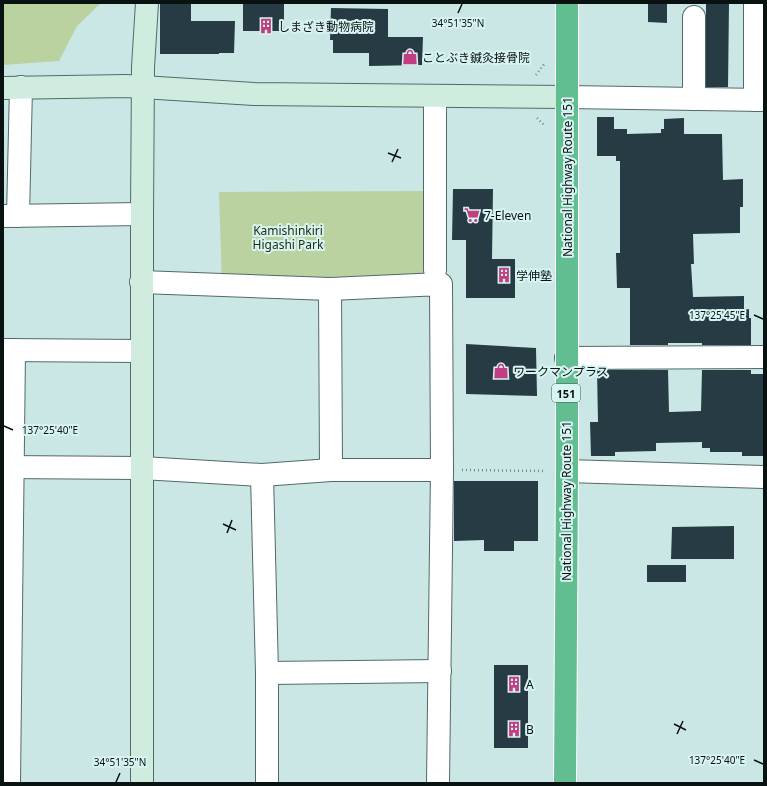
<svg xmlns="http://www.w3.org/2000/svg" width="767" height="786" viewBox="0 0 767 786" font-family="'Noto Sans','Noto Sans JP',sans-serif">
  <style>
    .green { fill: #b9d29f }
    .building { fill: #263b43 }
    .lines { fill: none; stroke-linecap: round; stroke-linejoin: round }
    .street-casing { stroke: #516a69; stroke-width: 24 }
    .secondary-casing { stroke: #516a69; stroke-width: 24 }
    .highway-casing { stroke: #fff; stroke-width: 24 }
    .path { stroke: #778c8a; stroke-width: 2.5; stroke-dasharray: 1 3; stroke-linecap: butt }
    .street { stroke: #fff; stroke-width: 22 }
    .secondary { stroke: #d0ecde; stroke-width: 22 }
    .highway { stroke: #62be91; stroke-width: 22 }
    .ticks { fill: none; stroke: #081211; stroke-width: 1.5 }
    .labels { text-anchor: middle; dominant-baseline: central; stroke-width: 4; stroke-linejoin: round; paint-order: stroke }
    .shield { fill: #d8f4f2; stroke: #465654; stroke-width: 1 }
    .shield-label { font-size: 11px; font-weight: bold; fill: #081211 }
    .poi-label { font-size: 12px; fill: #081211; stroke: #d8f4f2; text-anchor: start }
    .street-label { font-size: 12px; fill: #081211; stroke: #d8f4f2 }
    .park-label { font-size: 12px; fill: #212f0e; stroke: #d8f4f2 }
    .ticks-label { font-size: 10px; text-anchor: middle; fill: #081211; stroke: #d8f4f2; stroke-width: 4; stroke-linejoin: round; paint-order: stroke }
  </style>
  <rect width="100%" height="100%" fill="#cbe7e5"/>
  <g class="green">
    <path d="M 3,3 L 101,3 L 77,26 L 59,61 L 3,65 Z"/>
    <path d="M 428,191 L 426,279 L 222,285 L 219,192 Z"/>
  </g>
  <g class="building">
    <path d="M 160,3 L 191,3 L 191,21 L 235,21 L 234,53 L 219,53 L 219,54 L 160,54 Z"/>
    <rect x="243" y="3" width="41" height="28"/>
    <path d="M 648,3 L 667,3 L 667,23 L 648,22 Z"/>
    <path d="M 706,3 L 729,3 L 728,87 L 706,87 Z"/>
    <path d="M 331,8 L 388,9 L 388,37 L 423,37 L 422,65 L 369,66 L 369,53 L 333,53 L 333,40 L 330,40 Z"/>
    <path d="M 597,117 L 614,117 L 614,129 L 627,129 L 627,134 L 661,133 L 661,129 L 664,129 L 664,119 L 684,118 L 684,134 L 722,134 L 723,180 L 743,179 L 743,207 L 740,207 L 740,233 L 693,234 L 694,264 L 691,264 L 693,297 L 744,296 L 744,310 L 749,309 L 749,318 L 751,318 L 751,345 L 702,345 L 702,343 L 668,343 L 668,345 L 630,345 L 630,288 L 617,288 L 616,253 L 620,253 L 620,161 L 616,161 L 616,156 L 597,156 Z"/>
    <path d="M 453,189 L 493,189 L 492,259 L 515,259 L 515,298 L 466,298 L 466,240 L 452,240 Z"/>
    <path d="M 466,344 L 536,348 L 537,396 L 466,394 Z"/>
    <path d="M 597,370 L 668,370 L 669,412 L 701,411 L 702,370 L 751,370 L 751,374 L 764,374 L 764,456 L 742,456 L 742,452 L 710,452 L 710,448 L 702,448 L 702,442 L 656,443 L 656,451 L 615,452 L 615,456 L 591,456 L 590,422 L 598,422 Z"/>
    <path d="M 454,481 L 538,481 L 538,541 L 514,541 L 514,551 L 484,551 L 484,540 L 454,541 Z"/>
    <path d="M 734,526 L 734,559 L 671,559 L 672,527 Z"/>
    <rect x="647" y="565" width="39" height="17"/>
    <rect x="494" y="665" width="34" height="83"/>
  </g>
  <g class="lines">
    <defs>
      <g id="street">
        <path d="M 755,3 L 755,100"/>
        <path d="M 694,17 L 694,99"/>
        <path d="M 435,96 L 435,270"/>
        <path d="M 567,97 L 764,100"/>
        <path d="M 3,216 L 142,214"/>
        <path d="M 18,216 L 21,87"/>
        <path d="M 141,282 L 330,289 L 441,284 L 442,470 L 438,783"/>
        <path d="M 330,289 L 331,470"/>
        <path d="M 3,350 L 141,351"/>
        <path d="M 566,358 L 764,357"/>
        <path d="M 3,467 L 142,468 L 262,475 L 331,470 L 442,470"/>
        <path d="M 567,471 L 764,477"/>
        <path d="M 262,475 L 267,673 L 267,783"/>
        <path d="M 267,673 L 440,671"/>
        <path d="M 9,783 L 14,350"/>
      </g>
      <g id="secondary">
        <path d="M 3,88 L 126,86 L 254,94 L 567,97"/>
        <path d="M 142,783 L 142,214 L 143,67 L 147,3"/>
      </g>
      <path id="highway" d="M 565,783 L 567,471 L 567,3"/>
    </defs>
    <use href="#street" class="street-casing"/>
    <use href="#secondary" class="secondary-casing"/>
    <use href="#highway" class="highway-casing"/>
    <g class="path">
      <path d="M 536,75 L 545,63"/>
      <path d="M 537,118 L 545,126"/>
      <path d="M 462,470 L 545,471"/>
    </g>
    <use href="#street" class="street"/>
    <use href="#secondary" class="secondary"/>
    <use href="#highway" class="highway"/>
  </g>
  <path class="ticks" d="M 458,13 L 462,4M 388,153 L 401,158M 392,162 L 398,149M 754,315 L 763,319M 4,426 L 13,430M 223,524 L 236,530M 227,533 L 232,520M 674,724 L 686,730M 677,734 L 683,721M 754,760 L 763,764M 116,782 L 120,773"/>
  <defs>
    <symbol id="building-bare" viewBox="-9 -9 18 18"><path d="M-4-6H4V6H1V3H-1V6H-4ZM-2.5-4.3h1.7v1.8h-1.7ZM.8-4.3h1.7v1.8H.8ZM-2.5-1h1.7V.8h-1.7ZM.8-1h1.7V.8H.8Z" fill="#c23e82" stroke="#d8f4f2" stroke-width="2.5" paint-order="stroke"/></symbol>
    <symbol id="shop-bare" viewBox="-9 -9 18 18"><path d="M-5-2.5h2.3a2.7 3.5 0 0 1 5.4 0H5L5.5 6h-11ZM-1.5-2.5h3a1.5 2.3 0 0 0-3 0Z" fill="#c23e82" stroke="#d8f4f2" stroke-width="2.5" paint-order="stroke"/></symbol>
    <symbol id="supermarket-bare" viewBox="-9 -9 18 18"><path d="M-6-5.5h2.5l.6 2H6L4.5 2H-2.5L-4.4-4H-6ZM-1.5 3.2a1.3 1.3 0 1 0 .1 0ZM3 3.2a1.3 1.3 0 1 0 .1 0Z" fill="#c23e82" stroke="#d8f4f2" stroke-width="2.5" paint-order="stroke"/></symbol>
  </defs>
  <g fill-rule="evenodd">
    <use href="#building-bare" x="255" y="15" width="22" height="22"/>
    <use href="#shop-bare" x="399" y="46" width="22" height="22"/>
    <use href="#supermarket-bare" x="461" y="204" width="22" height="22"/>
    <use href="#building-bare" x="493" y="264" width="22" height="22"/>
    <use href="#shop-bare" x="490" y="360" width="22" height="22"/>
    <use href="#building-bare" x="503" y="673" width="22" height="22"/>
    <use href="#building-bare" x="503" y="718" width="22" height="22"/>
  </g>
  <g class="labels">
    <rect class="shield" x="552" y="384" width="28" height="18" rx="3"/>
    <g class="shield-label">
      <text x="566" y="393">151</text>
    </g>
    <g class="poi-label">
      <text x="278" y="26">しまざき動物病院</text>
      <text x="422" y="57">ことぶき鍼灸接骨院</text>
      <text x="484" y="215">7-Eleven</text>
      <text x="516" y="275">学伸塾</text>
      <text x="513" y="371">ワークマンプラス</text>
      <text x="526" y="684">A</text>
      <text x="526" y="729">B</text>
    </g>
    <g class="street-label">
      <text transform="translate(567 177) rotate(-90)">National Highway Route 151</text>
      <text transform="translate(566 501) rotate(-90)">National Highway Route 151</text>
    </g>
    <g class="park-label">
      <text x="288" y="230">Kamishinkiri<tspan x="288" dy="14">Higashi Park</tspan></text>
    </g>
  </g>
  <g class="ticks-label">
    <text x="458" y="27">34°51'35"N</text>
    <text x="717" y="319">137°25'45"E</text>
    <text x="50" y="434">137°25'40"E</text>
    <text x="717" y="764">137°25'40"E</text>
    <text x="120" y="766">34°51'35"N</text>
  </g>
  <rect width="767" height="786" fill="none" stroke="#081211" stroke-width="8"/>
</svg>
